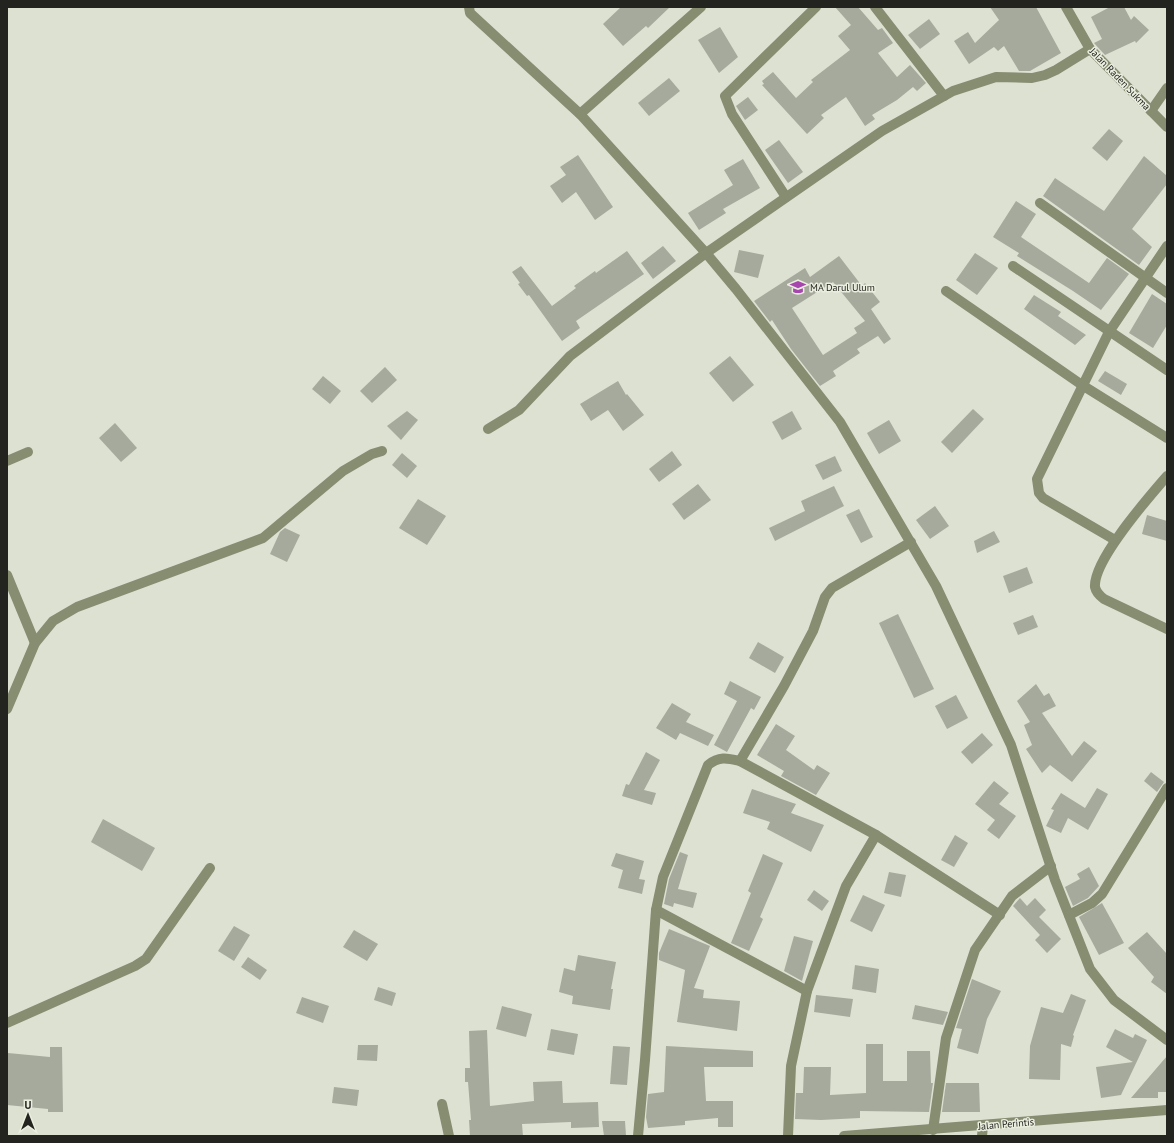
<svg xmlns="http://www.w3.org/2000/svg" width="1174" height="1143" viewBox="0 0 1174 1143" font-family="'PT Sans',sans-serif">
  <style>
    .building { fill: #a6aa9c; fill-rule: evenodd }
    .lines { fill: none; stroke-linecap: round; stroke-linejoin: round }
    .minor { stroke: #868d71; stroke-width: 10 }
    .labels { text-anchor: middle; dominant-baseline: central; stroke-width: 3; stroke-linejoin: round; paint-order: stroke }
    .street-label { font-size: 10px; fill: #23241f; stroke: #eaeedf }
    .poi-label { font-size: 10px; fill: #23241f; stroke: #eaeedf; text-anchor: start }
  </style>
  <rect width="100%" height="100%" fill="#dde1d2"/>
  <g class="building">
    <path d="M 621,7 L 670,7 L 648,28 L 646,26 L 623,46 L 603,24 Z"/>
    <path d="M 835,7 L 858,7 L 878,30 L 882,28 L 893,43 L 878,53 L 897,77 L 910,65 L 926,83 L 917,91 L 913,87 L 897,100 L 872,115 L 875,119 L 865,126 L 846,97 L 821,115 L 824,118 L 807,134 L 762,85 L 764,84 L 762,81 L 773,72 L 796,98 L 813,82 L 811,80 L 850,50 L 838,36 L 851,25 Z"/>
    <path d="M 990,7 L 1036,7 L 1061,53 L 1030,71 L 1019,71 L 1004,46 L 998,51 L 994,47 L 969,64 L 954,41 L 968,32 L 975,43 L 999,20 Z"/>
    <path d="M 1110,7 L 1124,7 L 1131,20 L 1134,16 L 1149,30 L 1136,43 L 1135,41 L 1105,55 L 1094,43 L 1102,39 L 1091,17 Z"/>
    <path d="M 929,19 L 940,34 L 920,49 L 908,35 Z"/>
    <path d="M 720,27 L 738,57 L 719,73 L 698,40 Z"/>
    <path d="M 669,78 L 680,91 L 649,116 L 638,103 Z"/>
    <path d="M 748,97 L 758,110 L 745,120 L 736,106 Z"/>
    <path d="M 1109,129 L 1123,141 L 1107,161 L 1092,148 Z"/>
    <path d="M 779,140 L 803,172 L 788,183 L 765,150 Z"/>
    <path d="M 578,155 L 613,207 L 595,220 L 576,192 L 562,203 L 550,186 L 566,175 L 560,167 Z"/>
    <path d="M 1144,156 L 1167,176 L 1167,184 L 1132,229 L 1152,247 L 1139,265 L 1043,196 L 1055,178 L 1104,211 Z"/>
    <path d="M 743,159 L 760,188 L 723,209 L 726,213 L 699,230 L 688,213 L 733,185 L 724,170 Z"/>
    <path d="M 1016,201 L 1036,214 L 1021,237 L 1089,283 L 1107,258 L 1129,274 L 1101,310 L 1073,291 L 1017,256 L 1019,253 L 993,237 Z"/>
    <path d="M 663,246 L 676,261 L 653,279 L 641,263 Z"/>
    <path d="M 739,250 L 764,255 L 758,278 L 734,272 Z"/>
    <path d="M 627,251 L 644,274 L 576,321 L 580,328 L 562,341 L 529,295 L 527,296 L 518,284 L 520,283 L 512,272 L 521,266 L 552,306 L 576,288 L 574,286 L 595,271 L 596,273 Z"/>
    <path d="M 975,253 L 998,268 L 977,295 L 956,280 Z"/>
    <path d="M 839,256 L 862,286 L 865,283 L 880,302 L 871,309 L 891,339 L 884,344 L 878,336 L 857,349 L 860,353 L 833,371 L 836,376 L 820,386 L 791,349 L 772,320 L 770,322 L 754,301 L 805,268 L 810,277 ZM 833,282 L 865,321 L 854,328 L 857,333 L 823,355 L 792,308 Z"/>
    <path d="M 1152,294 L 1167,304 L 1167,325 L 1153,348 L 1129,333 Z"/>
    <path d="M 1034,295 L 1061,312 L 1058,316 L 1086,335 L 1075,345 L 1024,309 Z"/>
    <path d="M 730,356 L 754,385 L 733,402 L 709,373 Z"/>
    <path d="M 385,367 L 397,380 L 372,403 L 360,391 Z"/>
    <path d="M 1105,371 L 1127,384 L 1121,395 L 1098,381 Z"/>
    <path d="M 323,376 L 341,391 L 330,404 L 312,389 Z"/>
    <path d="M 618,381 L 626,395 L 627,394 L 644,415 L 623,431 L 608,410 L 591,421 L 580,404 Z"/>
    <path d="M 973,409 L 984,419 L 952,453 L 941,442 Z"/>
    <path d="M 407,411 L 418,420 L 401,440 L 387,426 Z"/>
    <path d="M 792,411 L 802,429 L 782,440 L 772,422 Z"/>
    <path d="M 889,420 L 901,441 L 879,454 L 867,433 Z"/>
    <path d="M 115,423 L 137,448 L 121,462 L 99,438 Z"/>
    <path d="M 672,451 L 682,465 L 659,482 L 649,469 Z"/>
    <path d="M 402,453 L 417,466 L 407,478 L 392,465 Z"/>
    <path d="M 835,456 L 842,471 L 823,480 L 815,465 Z"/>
    <path d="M 698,484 L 711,500 L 684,520 L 672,504 Z"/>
    <path d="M 834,486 L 844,506 L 775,541 L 769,528 L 805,511 L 801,501 Z"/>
    <path d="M 418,499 L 446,516 L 427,545 L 399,528 Z"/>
    <path d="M 935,506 L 949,526 L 930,539 L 916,520 Z"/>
    <path d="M 859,509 L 873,537 L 861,543 L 846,515 Z"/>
    <path d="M 1147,515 L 1167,521 L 1167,541 L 1142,534 Z"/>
    <path d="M 285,528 L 300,535 L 287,562 L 270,554 L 280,532 Z"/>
    <path d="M 994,531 L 1000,542 L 977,553 L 974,541 Z"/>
    <path d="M 1027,567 L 1033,583 L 1009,593 L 1003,576 Z"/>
    <path d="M 898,614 L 934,689 L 914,698 L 879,623 Z"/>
    <path d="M 1033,615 L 1038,627 L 1018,635 L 1013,623 Z"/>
    <path d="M 758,642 L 784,657 L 775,673 L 749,658 Z"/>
    <path d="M 730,681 L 761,697 L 754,710 L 751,708 L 727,752 L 714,745 L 737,701 L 724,694 Z"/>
    <path d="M 1036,684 L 1044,696 L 1049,693 L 1056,706 L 1042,713 L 1072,756 L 1084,741 L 1097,751 L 1072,782 L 1050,765 L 1042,773 L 1026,749 L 1032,745 L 1024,725 L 1030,722 L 1017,701 Z"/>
    <path d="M 956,695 L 968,718 L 947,729 L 935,706 Z"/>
    <path d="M 672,703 L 691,714 L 686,722 L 714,735 L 708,746 L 680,733 L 676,740 L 656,728 Z"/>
    <path d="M 776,724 L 795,736 L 786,750 L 814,770 L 817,765 L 830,773 L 816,795 L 781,776 L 784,771 L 757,755 Z"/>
    <path d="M 982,733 L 993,745 L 972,764 L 961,752 Z"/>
    <path d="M 646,752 L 660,760 L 644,790 L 656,793 L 652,805 L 622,796 L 626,784 L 629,785 Z"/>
    <path d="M 1151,772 L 1164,782 L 1157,792 L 1144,781 Z"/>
    <path d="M 994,781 L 1009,793 L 999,804 L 1016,816 L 999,839 L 987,830 L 995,820 L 975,804 Z"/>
    <path d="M 1097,788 L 1108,794 L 1088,830 L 1068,818 L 1061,833 L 1046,826 L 1054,810 L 1051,809 L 1061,793 L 1085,808 Z"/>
    <path d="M 752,789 L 796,804 L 791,813 L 824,825 L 811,852 L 767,829 L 770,822 L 743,813 Z"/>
    <path d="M 103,819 L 155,848 L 142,871 L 91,842 Z"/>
    <path d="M 955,835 L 968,843 L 954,867 L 941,860 Z"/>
    <path d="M 680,852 L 688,855 L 678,889 L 697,893 L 693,908 L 674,903 L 673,907 L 664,904 L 669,879 Z"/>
    <path d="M 616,853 L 644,861 L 639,879 L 645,880 L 642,894 L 618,888 L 623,870 L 611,866 Z"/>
    <path d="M 763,854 L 783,863 L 760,917 L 763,919 L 749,951 L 731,943 L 751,893 L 748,891 Z"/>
    <path d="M 1089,867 L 1099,886 L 1088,898 L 1073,906 L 1065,887 L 1080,879 L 1077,874 Z"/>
    <path d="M 889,872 L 906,875 L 901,897 L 884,893 Z"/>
    <path d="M 814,890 L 829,901 L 822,911 L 807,900 Z"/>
    <path d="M 863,895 L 885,905 L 872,932 L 850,921 Z"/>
    <path d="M 1020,898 L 1027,906 L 1035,898 L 1046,910 L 1039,917 L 1061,939 L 1047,953 L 1035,940 L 1040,935 L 1013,906 Z"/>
    <path d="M 1102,903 L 1124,943 L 1099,955 L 1079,917 Z"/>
    <path d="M 234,926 L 250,935 L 234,961 L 218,951 Z"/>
    <path d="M 669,929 L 710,946 L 694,988 L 704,990 L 703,998 L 740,1001 L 737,1031 L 677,1022 L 685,970 L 659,960 L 659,953 Z"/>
    <path d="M 354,930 L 378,944 L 367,961 L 343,947 Z"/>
    <path d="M 1147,932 L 1167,954 L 1167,994 L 1151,982 L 1154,977 L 1128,948 Z"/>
    <path d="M 794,936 L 813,941 L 802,981 L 784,971 Z"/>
    <path d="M 578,955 L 616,962 L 611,989 L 613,989 L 610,1010 L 572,1004 L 573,996 L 559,992 L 564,968 L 575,971 Z"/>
    <path d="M 248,957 L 267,970 L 260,980 L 241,967 Z"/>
    <path d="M 855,965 L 879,969 L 876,993 L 852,989 Z"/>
    <path d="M 972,979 L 1001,991 L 987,1019 L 978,1054 L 957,1048 L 962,1029 L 956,1028 Z"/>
    <path d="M 378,987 L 396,993 L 392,1006 L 374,1000 Z"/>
    <path d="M 1071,994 L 1086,1000 L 1073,1035 L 1074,1036 L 1071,1047 L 1061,1044 L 1060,1080 L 1029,1079 L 1030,1046 L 1041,1007 L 1063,1013 Z"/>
    <path d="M 816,995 L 853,999 L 850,1017 L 814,1012 Z"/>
    <path d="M 302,997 L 329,1006 L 323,1023 L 296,1013 Z"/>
    <path d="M 915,1005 L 948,1012 L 943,1025 L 912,1019 Z"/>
    <path d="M 502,1006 L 532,1014 L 526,1037 L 496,1029 Z"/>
    <path d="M 551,1029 L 578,1034 L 574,1055 L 547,1050 Z"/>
    <path d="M 1115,1029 L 1133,1038 L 1135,1034 L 1147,1040 L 1121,1095 L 1101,1098 L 1096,1067 L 1133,1062 L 1106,1047 Z"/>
    <path d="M 487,1030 L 490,1106 L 534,1101 L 533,1082 L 562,1081 L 563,1103 L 598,1102 L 599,1127 L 571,1128 L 571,1122 L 522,1124 L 523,1136 L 470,1136 L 469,1120 L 471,1120 L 468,1082 L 465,1082 L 465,1068 L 470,1068 L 469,1031 Z"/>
    <path d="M 866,1044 L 883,1044 L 883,1081 L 907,1081 L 907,1051 L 930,1051 L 931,1083 L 933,1083 L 929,1112 L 860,1111 L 860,1118 L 821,1120 L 795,1119 L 796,1093 L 803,1093 L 804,1067 L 831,1067 L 830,1095 L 866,1093 Z"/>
    <path d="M 358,1045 L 378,1045 L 377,1061 L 357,1060 Z"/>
    <path d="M 613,1046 L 630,1047 L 627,1085 L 610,1084 Z"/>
    <path d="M 666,1046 L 753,1051 L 753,1067 L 704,1067 L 706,1101 L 733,1101 L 733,1127 L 718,1127 L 718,1118 L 685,1121 L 685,1125 L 648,1128 L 646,1117 L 648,1094 L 664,1092 Z"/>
    <path d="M 50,1047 L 62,1047 L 63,1112 L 48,1112 L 48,1109 L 7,1105 L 8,1053 L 50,1057 Z"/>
    <path d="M 1167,1056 L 1167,1092 L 1158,1092 L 1158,1098 L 1131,1098 Z"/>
    <path d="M 946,1083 L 979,1083 L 980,1112 L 942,1112 Z"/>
    <path d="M 334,1087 L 359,1090 L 357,1106 L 332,1103 Z"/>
    <path d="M 602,1121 L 625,1121 L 626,1136 L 604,1136 Z"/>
  </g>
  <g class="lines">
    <g class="minor">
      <path d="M 469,7 L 470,13 L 580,114 L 706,253 L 736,289 L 840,422 L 936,586 L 1011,745 L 1055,880 L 1090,969 L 1114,1000 L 1167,1040"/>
      <path d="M 875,7 L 944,96"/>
      <path d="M 1066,7 L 1090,49 L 1167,127"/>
      <path d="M 1151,111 L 1167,88"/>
      <path d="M 580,114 L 701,7"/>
      <path d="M 786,197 L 732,114 L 725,96 L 816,7"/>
      <path d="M 1040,203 L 1167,293"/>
      <path d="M 1013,266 L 1167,370"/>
      <path d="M 946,291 L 1082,385 L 1167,438"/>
      <path d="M 488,429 L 519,410 L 570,356 L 706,253 L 882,131 L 953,91 L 996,77 L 1032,78 L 1045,75 L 1056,70 L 1090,49"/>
      <path d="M 7,461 L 28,452"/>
      <path d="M 1167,476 C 1149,497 1093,560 1095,587 C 1096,592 1100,596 1104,599 L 1167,629"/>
      <path d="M 1115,540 L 1043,498 L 1039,493 L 1037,479 L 1109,332 L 1167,246"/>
      <path d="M 7,575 L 35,643"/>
      <path d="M 7,709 L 35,643 L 53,621 L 77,607 L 263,538 L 343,471 L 372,454 L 382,451"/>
      <path d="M 740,761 L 784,686 L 813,631 L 825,597 L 832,588 L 911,542"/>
      <path d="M 656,910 L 807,991"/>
      <path d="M 1069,915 L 1092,903 L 1102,894 L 1167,788"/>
      <path d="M 7,1023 L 135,966 L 146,959 L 210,868"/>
      <path d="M 442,1104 L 449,1136"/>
      <path d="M 933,1130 L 946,1038 L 975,950 L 1012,896 L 1051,866"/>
      <path d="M 638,1136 L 645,1060 L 656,910 L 663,877 L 708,765 C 719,756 727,758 740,761 L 876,835 L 1000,915"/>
      <path d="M 788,1136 L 791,1066 L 807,991 L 846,886 L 876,835"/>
      <path d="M 844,1136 L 1167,1110"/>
      <path d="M 982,1136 L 983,1126"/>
    </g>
  </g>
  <defs>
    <symbol id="school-bare" viewBox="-9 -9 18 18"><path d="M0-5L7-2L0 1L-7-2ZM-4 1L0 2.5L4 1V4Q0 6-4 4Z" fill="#a646ae" stroke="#eaeedf" stroke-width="2.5" paint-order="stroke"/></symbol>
  </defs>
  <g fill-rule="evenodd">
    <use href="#school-bare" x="787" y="276" width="22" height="22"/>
  </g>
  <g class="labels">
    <g class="street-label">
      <text transform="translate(1120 79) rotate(46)">Jalan Raden Sukma</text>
      <text transform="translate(1006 1124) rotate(-5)">Jalan Perintis</text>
    </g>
    <g class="poi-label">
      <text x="810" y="287">MA Darul Ulum</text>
    </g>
  </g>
  <rect width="1174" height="1143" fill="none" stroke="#23241f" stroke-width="16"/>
  <g transform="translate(28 1115)" stroke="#eaeedf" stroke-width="3" paint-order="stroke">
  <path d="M0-3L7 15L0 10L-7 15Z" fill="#23241f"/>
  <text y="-6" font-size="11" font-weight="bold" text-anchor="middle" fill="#23241f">U</text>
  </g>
</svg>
